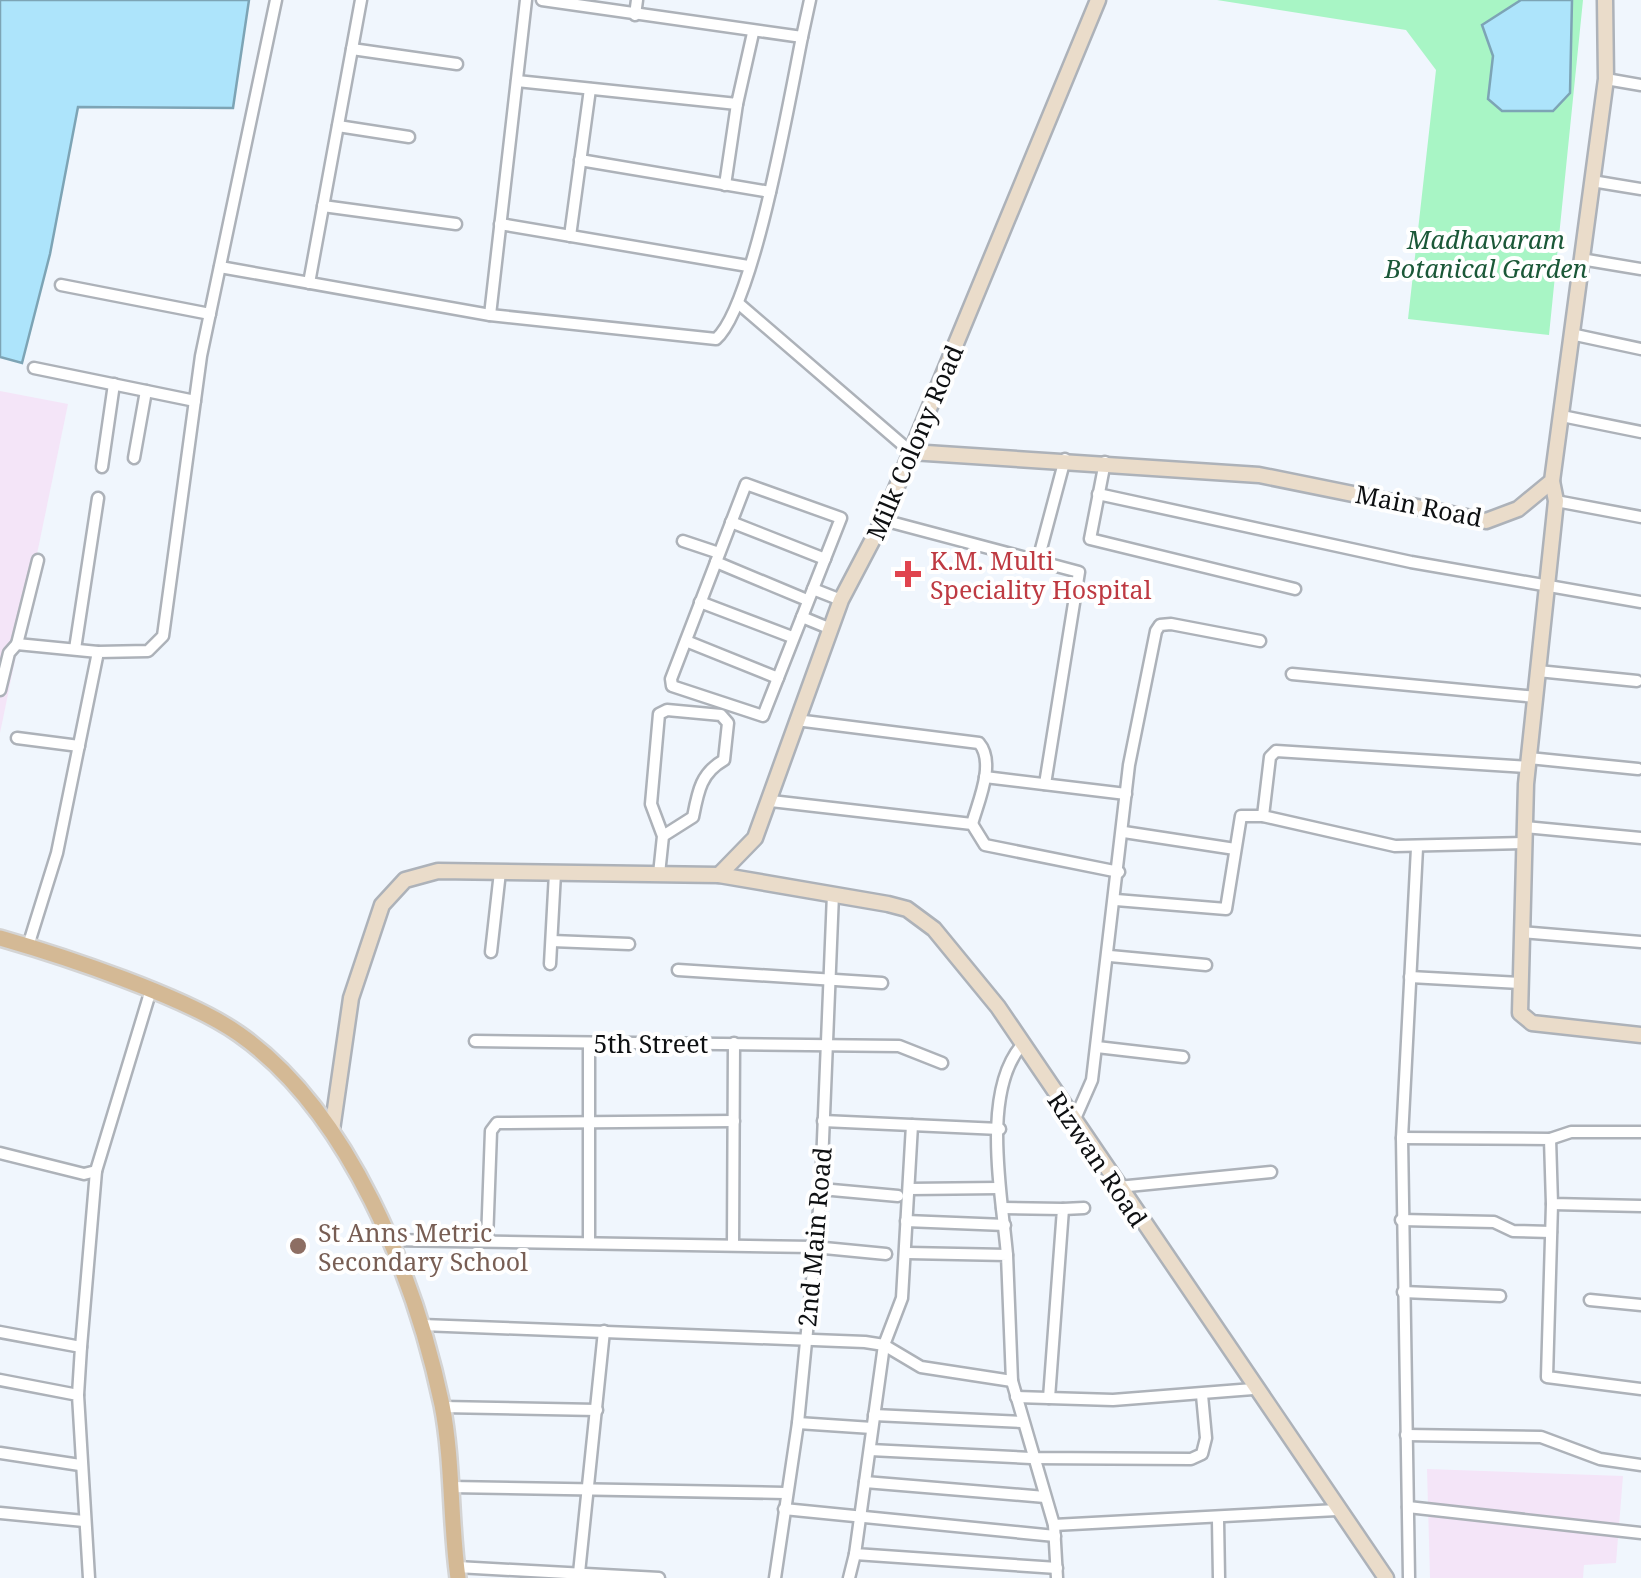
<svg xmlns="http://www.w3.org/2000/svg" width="1641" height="1578" viewBox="0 0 1641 1578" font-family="'Noto Serif',serif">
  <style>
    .industrial { fill: #f4e5f8 }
    .green { fill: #a8f5c5 }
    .water { fill: #ade4fb; stroke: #7da4b5; stroke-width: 2.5 }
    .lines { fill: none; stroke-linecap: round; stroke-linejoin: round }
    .street-casing { stroke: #adb2b9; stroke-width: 15 }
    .secondary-casing { stroke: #adb2b9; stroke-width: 19 }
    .primary-casing { stroke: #d4d4d4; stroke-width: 20 }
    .street { stroke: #fff; stroke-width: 10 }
    .secondary { stroke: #eadcca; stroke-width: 14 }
    .primary { stroke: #d4b995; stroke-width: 15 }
    .health-dot { fill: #e0444e; stroke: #fff; stroke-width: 4 }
    .education-dot { fill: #8d6e63; stroke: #fff; stroke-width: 4 }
    .labels { text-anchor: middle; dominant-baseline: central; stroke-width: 8; stroke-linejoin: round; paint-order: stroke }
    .park-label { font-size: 25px; font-style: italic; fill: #1b5838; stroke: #fff }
    .street-label { font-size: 25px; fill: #0e1012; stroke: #fff }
    .health-label { font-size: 25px; fill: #be3a42; stroke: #fff; text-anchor: start }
    .education-label { font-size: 25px; fill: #785e54; stroke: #fff; text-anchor: start }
  </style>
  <rect width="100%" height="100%" fill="#f0f6fd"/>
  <g class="industrial">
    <path d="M 0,391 L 68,404 L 0,733 Z"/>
    <path d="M 1427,1469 L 1623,1476 L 1616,1563 L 1584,1565 L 1583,1578 L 1430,1578 Z"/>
  </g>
  <path class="green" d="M 1217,0 L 1583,0 L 1549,335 L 1408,319 L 1436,70 L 1406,30 Z"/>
  <g class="water">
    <path d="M 0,0 L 249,0 L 233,108 L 78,107 L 50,254 L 22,363 L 0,357 Z"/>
    <path d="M 1521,0 L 1572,0 L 1570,93 L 1553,111 L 1502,111 L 1488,99 L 1493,56 L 1482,25 Z"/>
  </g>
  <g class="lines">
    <defs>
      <g id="street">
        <path d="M 635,15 L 637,0"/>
        <path d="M 802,37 L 810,0"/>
        <path d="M 352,49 L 457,64"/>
        <path d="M 1606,79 L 1641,85"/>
        <path d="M 517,81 L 737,104 L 753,33"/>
        <path d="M 338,126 L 409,137"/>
        <path d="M 580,160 L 770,192"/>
        <path d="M 1592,181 L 1641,189"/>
        <path d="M 725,185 L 737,104"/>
        <path d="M 323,206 L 456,224"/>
        <path d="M 500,224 L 748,266"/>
        <path d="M 570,236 L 590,89"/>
        <path d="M 1581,259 L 1641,269"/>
        <path d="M 220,267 L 490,315 L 716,339 C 754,306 790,96 802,37 L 542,0"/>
        <path d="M 309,283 L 361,0"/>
        <path d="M 61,285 L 210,314"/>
        <path d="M 738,303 L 911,452"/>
        <path d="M 490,315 L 526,0"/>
        <path d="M 1571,334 L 1641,349"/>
        <path d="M 34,368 L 195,401"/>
        <path d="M 1562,416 L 1641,432"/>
        <path d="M 134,458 L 146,391"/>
        <path d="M 1105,462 L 1090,539 L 1295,589"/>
        <path d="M 102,467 L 114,384"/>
        <path d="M 746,484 L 841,518 L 763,716 L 672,686 L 671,679 Z"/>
        <path d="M 1098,494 L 1411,562 L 1641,602"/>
        <path d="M 1556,501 L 1641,517"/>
        <path d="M 883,520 L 1079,572 L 1045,784"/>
        <path d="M 731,522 L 825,559"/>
        <path d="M 683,541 L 719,553"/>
        <path d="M 716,562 L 807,600"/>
        <path d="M 1037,564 L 1065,459"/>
        <path d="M 813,589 L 841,600"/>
        <path d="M 700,602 L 792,637"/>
        <path d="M 802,617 L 831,629"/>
        <path d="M 686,641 L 778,678"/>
        <path d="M 17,644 L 38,560"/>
        <path d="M 75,649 L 98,498"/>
        <path d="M 1538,671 L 1637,681"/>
        <path d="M 1292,674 L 1536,697"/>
        <path d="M 0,690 L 9,653 L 17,644 L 98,652"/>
        <path d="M 796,720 L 979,743 C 996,763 978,802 972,824"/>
        <path d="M 17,738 L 79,746"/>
        <path d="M 1529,758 L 1638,769"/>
        <path d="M 985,777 L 1126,794"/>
        <path d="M 771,801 L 972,824 L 985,845 L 1119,872"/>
        <path d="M 1525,827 L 1641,838"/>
        <path d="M 1124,832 L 1235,849"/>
        <path d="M 1524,843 L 1395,846 L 1263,816 L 1270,757 L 1276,751 L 1528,767"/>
        <path d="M 659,874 L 663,836 L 651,804 L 659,714 L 667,710 L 721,715 L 728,723 L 724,760 C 701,773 698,791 693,817 L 663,836"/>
        <path d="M 1116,900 L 1226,909 L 1241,816 L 1263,816"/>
        <path d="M 1522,932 L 1641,942"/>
        <path d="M 552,941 L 629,944"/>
        <path d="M 28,946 L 57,853 L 98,652 L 148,651 L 163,636 L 201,356 L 276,0"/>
        <path d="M 491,952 L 500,872"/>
        <path d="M 1110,956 L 1206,965"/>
        <path d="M 550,964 L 555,873"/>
        <path d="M 678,970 L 882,983"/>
        <path d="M 1410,977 L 1520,983"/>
        <path d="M 475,1041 L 899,1046 L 942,1063"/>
        <path d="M 589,1043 L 589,1243"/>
        <path d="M 1097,1047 L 1183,1057"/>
        <path d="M 823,1121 L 1000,1129"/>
        <path d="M 1074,1121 L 1092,1080 L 1129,765 L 1156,631 L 1160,625 L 1171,624 L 1260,641"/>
        <path d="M 912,1125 L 902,1298 L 884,1345 L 855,1554 L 1057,1568"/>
        <path d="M 1402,1138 L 1550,1139 L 1552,1204 L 1641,1206"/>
        <path d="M 1550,1139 L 1571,1132 L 1641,1132"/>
        <path d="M 0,1153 L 84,1174 L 96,1171 L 150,993"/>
        <path d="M 1118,1187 L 1271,1172"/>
        <path d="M 821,1189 L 898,1196"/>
        <path d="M 909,1189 L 999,1188"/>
        <path d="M 1552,1204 L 1547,1377 L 1641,1389"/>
        <path d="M 1002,1208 L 1063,1209 L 1049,1398"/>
        <path d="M 1063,1209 L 1084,1208"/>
        <path d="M 1401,1220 L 1494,1222 L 1513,1231 L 1551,1232"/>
        <path d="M 906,1221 L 1005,1225"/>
        <path d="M 389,1240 L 814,1247 L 886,1254"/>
        <path d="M 487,1241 L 491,1131 L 497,1123 L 734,1121"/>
        <path d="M 733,1245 L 734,1043"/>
        <path d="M 908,1253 L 1007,1255 L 1012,1381 L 1054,1525 L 1057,1578"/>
        <path d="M 1007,1255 C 1002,1196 981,1094 1021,1046"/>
        <path d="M 1403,1292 L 1500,1296"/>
        <path d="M 1590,1300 L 1641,1305"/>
        <path d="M 422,1325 L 865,1342 L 884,1345 L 921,1367 L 1012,1381"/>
        <path d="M 0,1332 L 81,1347 L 78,1395"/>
        <path d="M 81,1347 L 96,1171"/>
        <path d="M 0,1380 L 78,1395 L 89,1578"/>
        <path d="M 1016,1397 L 1113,1400 L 1253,1389"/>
        <path d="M 442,1407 L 597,1410"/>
        <path d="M 874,1415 L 1021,1422"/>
        <path d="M 798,1423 L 872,1428"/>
        <path d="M 1406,1435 L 1541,1437 L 1600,1459 L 1641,1465"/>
        <path d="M 870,1450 L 1031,1458 L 1191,1459 L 1202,1454 L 1206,1438 L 1202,1395"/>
        <path d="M 0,1453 L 80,1465"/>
        <path d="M 865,1482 L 1045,1497"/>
        <path d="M 450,1487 L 785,1493"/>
        <path d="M 1408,1507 L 1641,1533"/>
        <path d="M 784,1509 L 1055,1536"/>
        <path d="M 0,1513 L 84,1521"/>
        <path d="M 1218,1520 L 1219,1578"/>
        <path d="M 1054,1525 L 1337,1510"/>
        <path d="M 457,1567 L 659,1578"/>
        <path d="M 579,1573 L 604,1331"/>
        <path d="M 775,1578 L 798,1423 L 821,1189 L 833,894"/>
        <path d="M 849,1578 L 855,1554"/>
        <path d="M 1409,1578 L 1402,1138 L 1417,848"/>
      </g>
      <g id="secondary">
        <path d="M 911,452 L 1259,475 L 1486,521 L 1518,509 L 1552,481 L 1606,79 L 1605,0"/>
        <path d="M 1552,481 L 1556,501 L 1526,784 L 1520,1013 L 1532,1023 L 1641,1035"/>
        <path d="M 719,875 L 755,838 L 841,600 L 883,520 L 1098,0"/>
        <path d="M 332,1130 L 351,998 L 382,905 L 405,880 L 438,871 L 719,875 L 888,904 L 907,909 L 934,929 L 998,1007 L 1386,1578"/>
      </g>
      <path id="primary" d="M 0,938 C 63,956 187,997 239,1034 C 349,1111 415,1277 442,1405 C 453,1461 450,1521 458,1578"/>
    </defs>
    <use href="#street" class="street-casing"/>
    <use href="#secondary" class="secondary-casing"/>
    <use href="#primary" class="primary-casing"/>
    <use href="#street" class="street"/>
    <use href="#secondary" class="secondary"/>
    <use href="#primary" class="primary"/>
  </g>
  <path class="health-dot" d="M903 559h10v10h10v10h-10v10h-10v-10h-10v-10h10z"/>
  <circle class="education-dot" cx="298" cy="1246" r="10"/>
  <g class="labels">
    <g class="park-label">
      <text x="1486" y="239">Madhavaram<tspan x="1486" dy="29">Botanical Garden</tspan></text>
    </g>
    <g class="street-label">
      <text transform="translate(914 442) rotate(-67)">Milk Colony Road</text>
      <text transform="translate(1419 505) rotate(11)">Main Road</text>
      <text x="651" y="1043">5th Street</text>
      <text transform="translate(1098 1159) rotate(56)">Rizwan Road</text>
      <text transform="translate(814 1237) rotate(-85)">2nd Main Road</text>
    </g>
    <g class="health-label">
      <text x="930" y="560">K.M. Multi<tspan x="930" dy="29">Speciality Hospital</tspan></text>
    </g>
    <g class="education-label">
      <text x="318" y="1232">St Anns Metric<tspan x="318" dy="29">Secondary School</tspan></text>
    </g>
  </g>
</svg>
